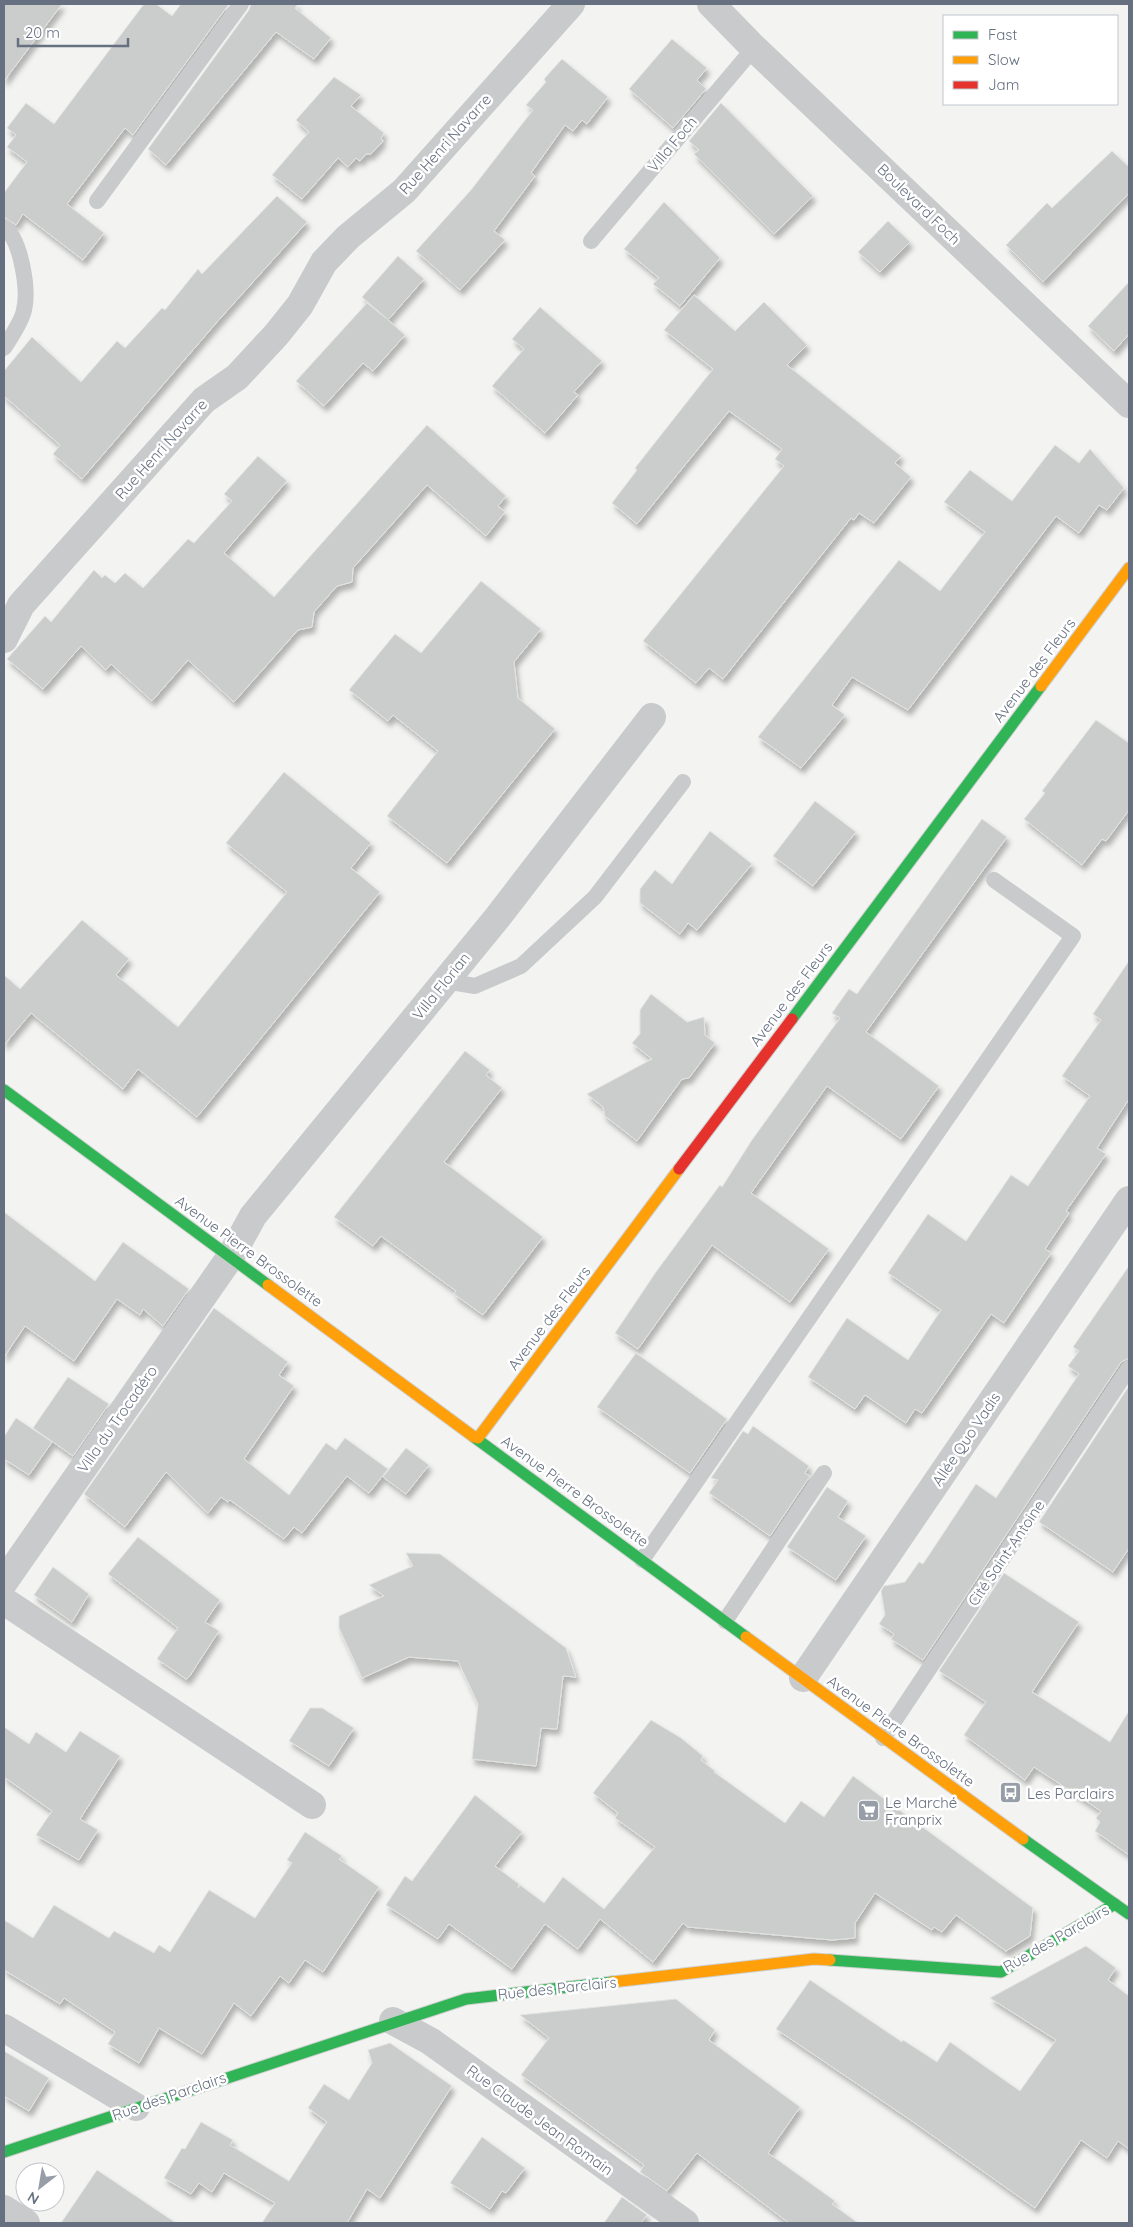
<svg xmlns="http://www.w3.org/2000/svg" width="1133" height="2227" viewBox="0 0 1133 2227" font-family="Quicksand,sans-serif">
  <style>
    .building { fill: #cbcdcd; stroke: #e2e3e2; filter: url(#shadow) }
    .lines { fill: none; stroke-linecap: round; stroke-linejoin: round }
    .fast-casing { stroke: #cfd0d0; stroke-width: 13 }
    .slow-casing { stroke: #cfd0d0; stroke-width: 13 }
    .jam-casing { stroke: #cfd0d0; stroke-width: 13 }
    .lane { stroke: #c9cacc; stroke-width: 16 }
    .street { stroke: #c9cacc; stroke-width: 28 }
    .fast { stroke: #30b455; stroke-width: 11 }
    .slow { stroke: #ff9f0a; stroke-width: 11 }
    .jam { stroke: #e5322d; stroke-width: 11 }
    .labels { text-anchor: middle; dominant-baseline: central; stroke-width: 5; stroke-linejoin: round; paint-order: stroke }
    .street-label { font-size: 15px; fill: #667080; stroke: #fff }
    .poi-label { font-size: 15px; fill: #667080; stroke: #fff; text-anchor: start }
  </style>
  <defs>
    <filter id="shadow"><feDropShadow dx="3" dy="5.5" stdDeviation="2.5" flood-color="#0004"/></filter>
  </defs>
  <rect width="100%" height="100%" fill="#f3f4f2"/>
  <g class="building">
    <path d="M 4,4 L 62,4 L 4,81 Z"/>
    <path d="M 144,4 L 156,4 L 172,16 L 181,4 L 229,4 L 133,135 L 125,128 L 67,204 L 104,233 L 83,260 L 23,214 L 16,225 L 4,217 L 4,193 L 27,162 L 7,147 L 16,135 L 7,128 L 26,103 L 54,124 Z"/>
    <path d="M 251,4 L 298,4 L 295,8 L 331,38 L 314,59 L 276,32 L 166,165 L 148,149 L 249,10 Z"/>
    <path d="M 672,39 L 707,68 L 697,80 L 706,89 L 673,128 L 629,89 Z"/>
    <path d="M 562,59 L 608,97 L 587,124 L 582,120 L 573,131 L 565,125 L 531,173 L 535,176 L 494,231 L 505,240 L 460,290 L 416,251 L 471,190 L 533,110 L 526,105 L 546,82 L 544,79 Z"/>
    <path d="M 334,77 L 361,95 L 351,106 L 384,133 L 381,138 L 383,141 L 371,154 L 366,154 L 360,161 L 356,158 L 348,167 L 338,158 L 302,199 L 272,175 L 309,132 L 296,120 Z"/>
    <path d="M 721,103 L 813,196 L 774,234 L 694,154 L 699,150 L 689,141 Z"/>
    <path d="M 1112,151 L 1129,167 L 1129,193 L 1043,282 L 1006,245 L 1047,203 L 1052,208 Z"/>
    <path d="M 277,196 L 307,222 L 217,322 L 82,479 L 53,454 L 60,445 L 4,396 L 4,371 L 32,337 L 81,382 L 117,341 L 125,348 L 162,308 L 165,310 L 198,269 L 202,274 Z"/>
    <path d="M 664,202 L 720,258 L 680,306 L 653,284 L 659,278 L 624,249 Z"/>
    <path d="M 888,221 L 910,242 L 880,272 L 858,252 Z"/>
    <path d="M 398,256 L 424,279 L 388,320 L 405,335 L 373,371 L 363,363 L 324,406 L 296,381 L 367,303 L 387,319 L 362,297 Z"/>
    <path d="M 1129,282 L 1129,334 L 1114,351 L 1088,326 Z"/>
    <path d="M 694,295 L 735,331 L 764,302 L 807,345 L 787,365 L 901,456 L 895,463 L 911,477 L 874,523 L 859,513 L 854,520 L 851,518 L 723,679 L 709,668 L 696,683 L 643,641 L 784,466 L 775,459 L 782,449 L 729,411 L 637,524 L 612,503 L 637,470 L 635,468 L 713,369 L 664,330 Z"/>
    <path d="M 540,307 L 602,361 L 574,392 L 578,395 L 545,433 L 492,386 L 524,349 L 512,339 Z"/>
    <path d="M 427,425 L 506,496 L 498,506 L 505,512 L 486,536 L 427,485 L 353,568 L 352,582 L 337,586 L 314,612 L 312,627 L 298,630 L 234,702 L 188,660 L 152,701 L 111,664 L 106,670 L 81,646 L 43,689 L 7,659 L 45,616 L 51,622 L 94,570 L 102,578 L 105,575 L 115,583 L 125,573 L 143,588 L 188,539 L 194,543 L 232,501 L 224,494 L 258,456 L 287,481 L 224,553 L 274,597 Z"/>
    <path d="M 1055,445 L 1079,463 L 1090,449 L 1124,488 L 1107,510 L 1099,505 L 1079,533 L 1056,516 L 908,710 L 852,677 L 832,705 L 845,715 L 801,768 L 758,737 L 899,560 L 940,591 L 985,532 L 944,502 L 970,470 L 1012,501 Z"/>
    <path d="M 481,581 L 541,629 L 514,662 L 518,698 L 555,729 L 447,863 L 387,816 L 438,751 L 393,715 L 388,721 L 349,690 L 395,634 L 421,653 Z"/>
    <path d="M 1096,720 L 1129,743 L 1129,810 L 1106,841 L 1102,839 L 1082,865 L 1024,819 L 1045,793 L 1042,791 Z"/>
    <path d="M 284,772 L 371,843 L 351,868 L 380,892 L 197,1117 L 138,1069 L 123,1089 L 31,1013 L 4,1045 L 4,975 L 20,989 L 82,920 L 129,959 L 116,975 L 178,1027 L 287,892 L 226,843 Z"/>
    <path d="M 815,801 L 856,832 L 813,886 L 773,856 Z"/>
    <path d="M 982,819 L 1007,837 L 866,1032 L 939,1086 L 901,1139 L 827,1086 L 751,1193 L 829,1249 L 790,1302 L 712,1245 L 638,1349 L 615,1333 L 656,1272 L 720,1185 L 722,1187 L 752,1140 L 840,1018 L 832,1013 L 849,989 L 857,994 Z"/>
    <path d="M 710,831 L 752,864 L 697,930 L 688,923 L 680,934 L 640,903 L 640,889 L 655,870 L 672,884 Z"/>
    <path d="M 1129,961 L 1129,1099 L 1097,1148 L 1106,1154 L 1066,1211 L 1069,1213 L 1045,1249 L 1051,1253 L 1004,1323 L 991,1314 L 922,1413 L 915,1409 L 906,1423 L 865,1395 L 855,1409 L 808,1377 L 847,1318 L 908,1360 L 941,1310 L 888,1273 L 928,1214 L 966,1241 L 1011,1175 L 1028,1186 L 1090,1096 L 1062,1076 L 1101,1020 L 1093,1014 Z"/>
    <path d="M 651,994 L 687,1022 L 704,1017 L 705,1035 L 715,1043 L 689,1078 L 682,1079 L 637,1141 L 605,1116 L 603,1107 L 587,1094 L 652,1059 L 632,1043 L 640,1034 L 640,1010 Z"/>
    <path d="M 465,1051 L 490,1070 L 486,1075 L 502,1088 L 444,1162 L 543,1237 L 483,1315 L 454,1294 L 456,1291 L 381,1236 L 373,1246 L 334,1217 Z"/>
    <path d="M 4,1212 L 95,1281 L 123,1242 L 189,1289 L 163,1326 L 143,1309 L 140,1315 L 117,1299 L 74,1361 L 25,1326 L 4,1357 Z"/>
    <path d="M 1129,1266 L 1129,1358 L 1121,1362 L 923,1660 L 891,1639 L 894,1634 L 879,1624 L 885,1615 L 881,1591 L 884,1586 L 905,1582 L 919,1562 L 923,1564 L 976,1484 L 996,1498 L 1079,1374 L 1068,1366 L 1079,1351 L 1073,1347 Z"/>
    <path d="M 214,1308 L 288,1362 L 279,1375 L 294,1386 L 244,1459 L 289,1495 L 326,1443 L 336,1450 L 345,1438 L 388,1469 L 369,1493 L 347,1476 L 302,1533 L 294,1527 L 284,1539 L 230,1500 L 228,1502 L 221,1497 L 208,1513 L 166,1472 L 125,1527 L 84,1494 Z"/>
    <path d="M 636,1353 L 727,1419 L 690,1473 L 597,1407 Z"/>
    <path d="M 68,1377 L 109,1404 L 73,1456 L 33,1428 Z"/>
    <path d="M 1129,1386 L 1129,1548 L 1113,1572 L 1039,1522 Z"/>
    <path d="M 16,1418 L 52,1442 L 29,1475 L 4,1459 L 4,1437 Z"/>
    <path d="M 753,1426 L 809,1466 L 805,1473 L 810,1476 L 770,1536 L 709,1493 L 718,1480 L 711,1478 L 743,1431 L 748,1434 Z"/>
    <path d="M 406,1448 L 429,1465 L 406,1494 L 383,1477 Z"/>
    <path d="M 827,1487 L 848,1501 L 838,1517 L 866,1536 L 836,1580 L 787,1547 Z"/>
    <path d="M 138,1537 L 220,1600 L 205,1622 L 219,1631 L 189,1677 L 186,1679 L 157,1659 L 178,1628 L 108,1574 Z"/>
    <path d="M 406,1553 L 440,1554 L 566,1648 L 576,1677 L 563,1676 L 557,1729 L 541,1728 L 536,1766 L 472,1759 L 478,1704 L 458,1661 L 409,1657 L 362,1678 L 339,1628 L 339,1616 L 384,1596 L 369,1585 L 413,1566 Z"/>
    <path d="M 53,1567 L 89,1594 L 72,1622 L 34,1595 Z"/>
    <path d="M 1004,1573 L 1079,1622 L 1032,1692 L 1110,1742 L 1129,1711 L 1129,1855 L 1095,1831 L 1100,1822 L 1096,1818 L 1101,1811 L 1034,1767 L 1025,1780 L 964,1735 L 986,1702 L 939,1671 Z"/>
    <path d="M 310,1708 L 322,1708 L 354,1728 L 329,1766 L 289,1741 Z"/>
    <path d="M 651,1720 L 681,1738 L 703,1756 L 701,1760 L 715,1771 L 714,1772 L 785,1823 L 801,1801 L 824,1817 L 853,1776 L 1033,1908 L 1030,1936 L 1006,1951 L 956,1915 L 942,1932 L 934,1927 L 932,1930 L 875,1893 L 855,1923 L 855,1938 L 832,1940 L 688,1927 L 683,1923 L 653,1962 L 600,1919 L 578,1949 L 545,1924 L 512,1969 L 449,1924 L 438,1939 L 386,1905 L 405,1876 L 412,1881 L 475,1795 L 522,1832 L 495,1866 L 519,1884 L 518,1888 L 520,1885 L 544,1903 L 563,1877 L 604,1909 L 655,1847 L 615,1818 L 618,1813 L 593,1793 Z"/>
    <path d="M 4,1727 L 29,1744 L 36,1732 L 66,1752 L 80,1731 L 120,1756 L 80,1819 L 98,1830 L 79,1860 L 36,1835 L 52,1811 L 4,1777 Z"/>
    <path d="M 305,1832 L 342,1856 L 339,1859 L 379,1887 L 323,1972 L 305,1960 L 289,1983 L 280,1976 L 251,2016 L 234,2003 L 202,2054 L 159,2028 L 139,2063 L 108,2044 L 115,2032 L 64,1998 L 60,2004 L 4,1970 L 4,1920 L 33,1938 L 54,1905 L 109,1938 L 114,1931 L 154,1953 L 159,1945 L 170,1952 L 209,1890 L 255,1918 L 292,1863 L 287,1860 Z"/>
    <path d="M 1086,1946 L 1116,1968 L 1108,1980 L 1129,1996 L 1129,2149 L 1118,2141 L 1107,2158 L 1081,2140 L 1035,2208 L 909,2119 L 776,2029 L 810,1980 L 902,2042 L 903,2040 L 937,2062 L 950,2042 L 1020,2091 L 1056,2040 L 990,1998 Z"/>
    <path d="M 676,1999 L 715,2030 L 709,2040 L 800,2107 L 768,2153 L 835,2201 L 832,2204 L 858,2223 L 789,2223 L 697,2153 L 667,2191 L 640,2172 L 644,2165 L 521,2075 L 549,2038 L 520,2015 Z"/>
    <path d="M 390,2043 L 452,2086 L 380,2198 L 367,2189 L 347,2223 L 262,2223 L 275,2203 L 224,2173 L 212,2192 L 199,2183 L 191,2194 L 164,2178 L 182,2148 L 185,2149 L 201,2122 L 233,2140 L 230,2145 L 289,2181 L 327,2122 L 308,2108 L 324,2084 L 349,2100 L 372,2063 L 368,2050 Z"/>
    <path d="M 4,2051 L 49,2078 L 29,2111 L 4,2096 Z"/>
    <path d="M 482,2137 L 525,2168 L 506,2193 L 502,2191 L 490,2209 L 450,2183 Z"/>
    <path d="M 97,2170 L 176,2223 L 61,2223 Z"/>
    <path d="M 622,2197 L 647,2215 L 641,2223 L 604,2223 Z"/>
  </g>
  <g class="lines">
    <defs>
      <g id="fast">
        <path d="M 792,1019 L 1041,686"/>
        <path d="M 4,1090 L 268,1285"/>
        <path d="M 474,1437 L 746,1637"/>
        <path d="M 1023,1839 L 1129,1914"/>
        <path d="M 830,1960 L 1001,1972 L 1115,1904"/>
        <path d="M 4,2152 L 466,1999 L 612,1982"/>
      </g>
      <g id="slow">
        <path d="M 1041,686 L 1129,568"/>
        <path d="M 268,1285 L 474,1437"/>
        <path d="M 478,1438 L 679,1169"/>
        <path d="M 746,1637 L 1023,1839"/>
        <path d="M 612,1982 L 814,1959 L 830,1960"/>
      </g>
      <path id="jam" d="M 679,1169 L 792,1019"/>
    </defs>
    <use href="#fast" class="fast-casing"/>
    <use href="#slow" class="slow-casing"/>
    <use href="#jam" class="jam-casing"/>
    <g class="lane">
      <path d="M 97,201 L 241,4"/>
      <path d="M 4,227 C 21,239 29,290 24,310 C 22,322 10,338 4,348"/>
      <path d="M 591,241 L 754,48"/>
      <path d="M 445,981 L 475,986 L 521,966 L 595,897 L 683,782"/>
      <path d="M 642,1560 L 1073,936 L 994,880"/>
      <path d="M 725,1621 L 824,1473"/>
      <path d="M 883,1738 L 1129,1368"/>
    </g>
    <g class="street">
      <path d="M 711,4 L 754,48 L 1129,404"/>
      <path d="M 4,639 L 21,605 L 204,400 L 237,377 L 276,335 L 300,305 L 324,262 L 348,237 L 404,191 L 571,4"/>
      <path d="M 4,1582 L 231,1256 L 253,1216 L 497,918 L 652,717"/>
      <path d="M 4,1601 L 312,1805"/>
      <path d="M 803,1678 L 1129,1200"/>
      <path d="M 393,2021 L 430,2041 L 685,2223"/>
      <path d="M 4,2028 L 136,2107"/>
      <path d="M 4,2209 L 26,2223"/>
    </g>
    <use href="#fast" class="fast"/>
    <use href="#slow" class="slow"/>
    <use href="#jam" class="jam"/>
  </g>
  <defs>
    <symbol id="bus-square" viewBox="-11 -11 22 22"><rect x="-9" y="-9" width="18" height="18" rx="4" fill="#979ea8" stroke="#fff"/><path d="M-5-6H5V4H4V6H2V4H-2V6H-4V4H-5ZM-3.5-4V0h7V-4ZM-3.5 1.2v1.5H-2V1.2ZM2 1.2v1.5H3.5V1.2Z" fill="#fff"/></symbol>
    <symbol id="supermarket-square" viewBox="-11 -11 22 22"><rect x="-9" y="-9" width="18" height="18" rx="4" fill="#979ea8" stroke="#fff"/><path d="M-6-5.5h2.5l.6 2H6L4.5 2H-2.5L-4.4-4H-6ZM-1.5 3.2a1.3 1.3 0 1 0 .1 0ZM3 3.2a1.3 1.3 0 1 0 .1 0Z" fill="#fff"/></symbol>
  </defs>
  <g fill-rule="evenodd">
    <use href="#bus-square" x="998" y="1780" width="25" height="25"/>
    <use href="#supermarket-square" x="856" y="1798" width="25" height="25"/>
  </g>
  <g class="labels">
    <g class="street-label">
      <text transform="translate(445 144) rotate(-48)">Rue Henri Navarre</text>
      <text transform="translate(672 144) rotate(-50)">Villa Foch</text>
      <text transform="translate(919 204) rotate(44)">Boulevard Foch</text>
      <text transform="translate(161 449) rotate(-48)">Rue Henri Navarre</text>
      <text transform="translate(1034 670) rotate(-53)">Avenue des Fleurs</text>
      <text transform="translate(441 986) rotate(-51)">Villa Florian</text>
      <text transform="translate(791 994) rotate(-53)">Avenue des Fleurs</text>
      <text transform="translate(249 1251) rotate(36)">Avenue Pierre Brossolette</text>
      <text transform="translate(549 1318) rotate(-53)">Avenue des Fleurs</text>
      <text transform="translate(117 1419) rotate(-55)">Villa du Trocadéro</text>
      <text transform="translate(966 1439) rotate(-56)">Allée Quo Vadis</text>
      <text transform="translate(575 1491) rotate(36)">Avenue Pierre Brossolette</text>
      <text transform="translate(1006 1553) rotate(-56)">Cité Saint-Antoine</text>
      <text transform="translate(901 1731) rotate(36)">Avenue Pierre Brossolette</text>
      <text transform="translate(1056 1938) rotate(-30)">Rue des Parclairs</text>
      <text transform="translate(557 1988) rotate(-6)">Rue des Parclairs</text>
      <text transform="translate(169 2096) rotate(-19)">Rue des Parclairs</text>
      <text transform="translate(540 2120) rotate(36)">Rue Claude Jean Romain</text>
    </g>
    <g class="poi-label">
      <text x="1027" y="1793">Les Parclairs</text>
      <text x="885" y="1802">Le Marché<tspan x="885" dy="17">Franprix</tspan></text>
    </g>
  </g>
  <rect width="1133" height="2227" fill="none" stroke="#667080" stroke-width="10"/>
  <rect x="943" y="15" width="175" height="90" fill="#ffffff" stroke="#c2c6cc"/>
  <rect x="953" y="31" width="25" height="8" fill="#30b455" stroke="#c2c6cc"/>
  <text x="988" y="40" font-size="15" fill="#667080">Fast</text>
  <rect x="953" y="56" width="25" height="8" fill="#ff9f0a" stroke="#c2c6cc"/>
  <text x="988" y="65" font-size="15" fill="#667080">Slow</text>
  <rect x="953" y="81" width="25" height="8" fill="#e5322d" stroke="#c2c6cc"/>
  <text x="988" y="90" font-size="15" fill="#667080">Jam</text>
  <g transform="translate(40 2187) rotate(211)"><circle r="24" fill="#ffffff" stroke="#c2c6cc"/>
  <path d="M0-4L9 19L0 12L-9 19Z" fill="#979ea8"/>
  <text y="-8" font-size="14" font-weight="bold" text-anchor="middle" fill="#667080">N</text>
  </g>
  <path d="M18 38v8h110v-8" fill="none" stroke="#667080" stroke-width="2.5"/>
  <text x="25" y="38" font-size="15" fill="#667080" stroke="#ffffff" stroke-width="4" paint-order="stroke">20 m</text>
</svg>
